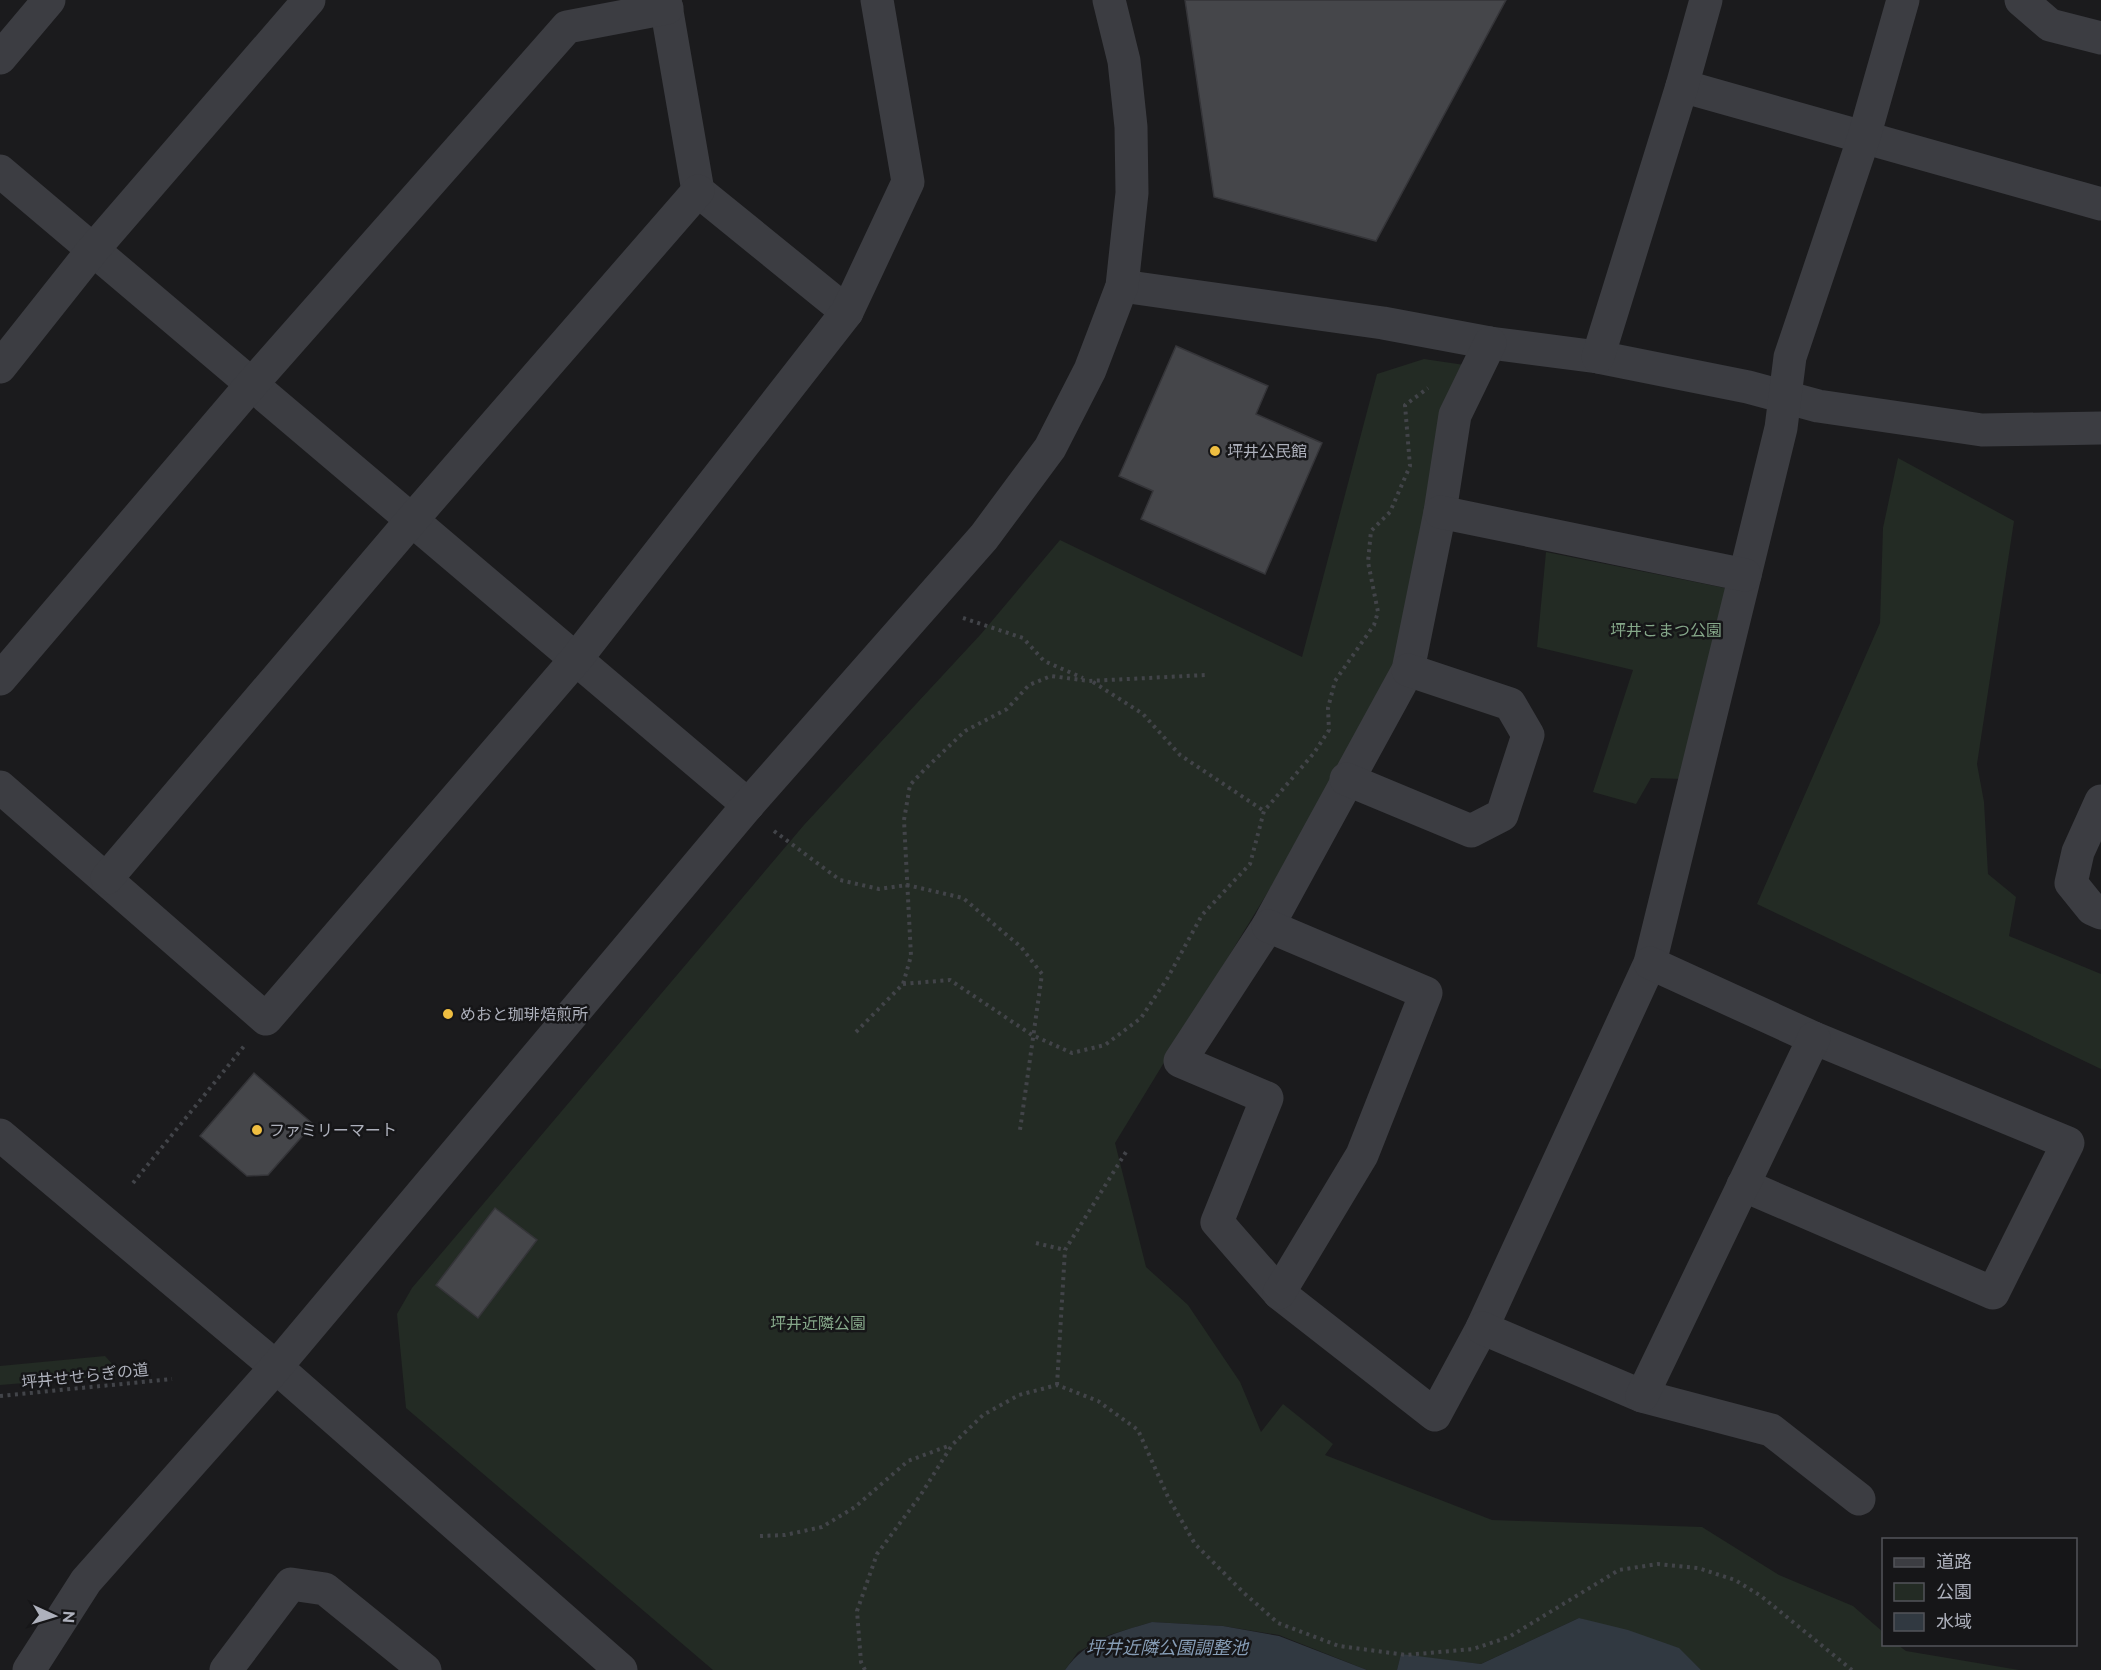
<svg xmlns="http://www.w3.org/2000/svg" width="2101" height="1670" viewBox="0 0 2101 1670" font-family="Raleway,'Noto Sans JP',sans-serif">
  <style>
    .green { fill: #232b24 }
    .water { fill: #313941 }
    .building { fill: #45464a; stroke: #353539; stroke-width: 1.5 }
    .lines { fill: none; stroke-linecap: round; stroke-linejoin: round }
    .path { stroke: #424449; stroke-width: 4; stroke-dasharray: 3 4.5; stroke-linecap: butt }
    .minor { stroke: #3c3d42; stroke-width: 33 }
    .tertiary { stroke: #3c3d42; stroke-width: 33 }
    .poi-dot { fill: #efbe41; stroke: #161618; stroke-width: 2 }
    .labels { text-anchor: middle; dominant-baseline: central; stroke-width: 5; stroke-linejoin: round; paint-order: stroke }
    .poi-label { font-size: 16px; fill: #aeb1bc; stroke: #161618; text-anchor: start }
    .park-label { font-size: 16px; fill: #85a789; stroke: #161618 }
    .street-label { font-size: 16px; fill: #aeb1bc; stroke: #161618 }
    .water-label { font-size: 18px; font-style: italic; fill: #869db6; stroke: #161618 }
  </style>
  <rect width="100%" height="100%" fill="#1b1b1d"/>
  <g class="green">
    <path d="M 1424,359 L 1485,368 L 1400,675 L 1115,1143 L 1146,1267 L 1188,1305 L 1240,1382 L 1261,1432 L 1283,1404 L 1333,1444 L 1325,1455 L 1492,1520 L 1702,1527 L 1779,1575 L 1853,1606 L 1883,1632 L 1884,1644 L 1898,1645 L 1906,1651 L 2019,1670 L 1701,1670 L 1678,1648 L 1579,1618 L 1481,1664 L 1401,1655 L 1397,1670 L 1367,1670 L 1279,1635 L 1223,1626 L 1152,1622 L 1109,1635 L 1078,1652 L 1065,1670 L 713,1670 L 406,1408 L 397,1314 L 412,1288 L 804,825 L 981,634 L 1060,540 L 1302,657 L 1377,374 Z"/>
    <path d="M 1898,458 L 2014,521 L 1977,764 L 1984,802 L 1988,874 L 2016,897 L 2009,936 L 2101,974 L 2101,1069 L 1757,904 L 1880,623 L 1883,528 Z"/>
    <path d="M 1546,552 L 1730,589 L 1683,779 L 1651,778 L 1636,804 L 1593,792 L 1633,670 L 1537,647 Z"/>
    <path d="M 105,1356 L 122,1375 L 0,1385 L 0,1366 Z"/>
  </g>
  <g class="water">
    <path d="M 1579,1618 L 1628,1630 L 1679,1648 L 1701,1670 L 1397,1670 L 1401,1654 L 1481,1664 Z"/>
    <path d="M 1152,1622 L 1223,1626 L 1279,1636 L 1367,1670 L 1065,1670 C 1087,1639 1116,1633 1152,1622 Z"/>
  </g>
  <g class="building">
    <path d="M 1185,0 L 1506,0 L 1376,241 L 1214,197 Z"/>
    <path d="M 1176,346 L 1268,386 L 1256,414 L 1322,443 L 1265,574 L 1141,519 L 1153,491 L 1119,476 Z"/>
    <path d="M 254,1073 L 313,1124 L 268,1175 L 247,1176 L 200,1136 Z"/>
    <path d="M 495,1208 L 537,1240 L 478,1318 L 436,1285 Z"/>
  </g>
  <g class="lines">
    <g class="path">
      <path d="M 963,618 L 1023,638 L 1044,661 L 1083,678"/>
      <path d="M 1093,682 L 1143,714 L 1180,755 L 1264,811"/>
      <path d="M 774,831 L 840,880 L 879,889 L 907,885 L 963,898 L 1021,947 L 1042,974 L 1020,1130"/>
      <path d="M 903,984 L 950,980 L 1032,1035 L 1072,1053 L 1105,1045 L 1141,1018 L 1167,979 L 1202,915 L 1250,864 L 1264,811 L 1314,753 L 1329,730 L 1328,708 L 1335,681 L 1374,625 L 1378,612 L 1368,562 L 1371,531 L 1390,512 L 1410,466 L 1405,405 L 1428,388"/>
      <path d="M 856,1032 L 903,984 L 911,956 L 904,820 L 910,785 L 924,770 L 965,731 L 1007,709 L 1029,685 L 1051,676 L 1089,681 L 1206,675"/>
      <path d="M 133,1183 L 245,1045"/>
      <path d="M 1036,1243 L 1065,1250"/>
      <path d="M 1057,1385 L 1065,1250 L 1126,1152"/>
      <path d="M 0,1396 L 172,1379"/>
      <path d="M 760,1536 L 785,1535 L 822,1527 L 855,1507 L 908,1461 L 951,1445"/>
      <path d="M 865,1670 L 861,1662 L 857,1611 L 877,1554 L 920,1496 L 952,1445 L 983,1415 L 1019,1395 L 1057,1385 L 1098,1401 L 1138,1430 L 1168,1497 L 1195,1544 L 1244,1593 L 1278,1623 L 1339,1646 L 1406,1655 L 1473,1649 L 1509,1637 L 1619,1570 L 1658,1564 L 1698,1568 L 1735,1580 L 1761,1596 L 1852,1670"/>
    </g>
    <g class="minor">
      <path d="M 665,0 L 698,191 L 847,312"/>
      <path d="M 2021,0 L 2050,25 L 2101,38"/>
      <path d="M 0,58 L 49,0"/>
      <path d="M 1682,86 L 2101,204"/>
      <path d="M 0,171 L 748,805"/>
      <path d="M 1122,286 L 1383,323 L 1490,343 L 1598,357 L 1748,387 L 1818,406 L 1982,430 L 2101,428"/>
      <path d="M 1490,343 L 1455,415 L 1440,512 L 1408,670 L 1268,926 L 1180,1061 L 1267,1098 L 1217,1222 L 1279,1293 L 1435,1415 L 1482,1328 L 1650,963 L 1781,428 L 1790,357 L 1864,137 L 1903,0"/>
      <path d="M 1598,357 L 1682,86 L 1706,0"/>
      <path d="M 0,367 L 92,251 L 309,0"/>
      <path d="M 1440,512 L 1745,575"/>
      <path d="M 0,679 L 251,385 L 567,27 L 667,8"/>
      <path d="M 1346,779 L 1471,831 L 1502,815 L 1528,735 L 1510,704 L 1408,670"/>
      <path d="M 0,787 L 266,1019 L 576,659 L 847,312 L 908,182 L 877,0"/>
      <path d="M 2101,801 L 2078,852 L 2071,883 L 2092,909 L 2101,913"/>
      <path d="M 107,878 L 411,521 L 698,191"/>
      <path d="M 1268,926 L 1426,993 L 1362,1155 L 1279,1293"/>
      <path d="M 1650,963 L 1814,1038 L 2068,1143 L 1993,1293 L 1743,1185"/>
      <path d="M 1482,1328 L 1642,1396 L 1771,1430 L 1859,1499"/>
      <path d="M 1642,1396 L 1814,1038"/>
      <path d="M 226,1670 L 291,1584 L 325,1589 L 425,1670"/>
    </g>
    <g class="tertiary">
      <path d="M 0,1135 L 276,1367 L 621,1670"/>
      <path d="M 29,1670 L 86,1581 L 276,1367 L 748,805 L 984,537 L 1050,448 L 1090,370 L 1122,286 L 1132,193 L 1131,127 L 1124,61 L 1109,0"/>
    </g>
  </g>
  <g class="poi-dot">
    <circle cx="1215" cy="451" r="6"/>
    <circle cx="448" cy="1014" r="6"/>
    <circle cx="257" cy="1130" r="6"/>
  </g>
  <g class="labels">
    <g class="poi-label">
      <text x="1227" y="451">坪井公民館</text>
      <text x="460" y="1014">めおと珈琲焙煎所</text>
      <text x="269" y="1130">ファミリーマート</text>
    </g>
    <g class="park-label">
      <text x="1666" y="630">坪井こまつ公園</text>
      <text x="818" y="1323">坪井近隣公園</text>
    </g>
    <g class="street-label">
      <text transform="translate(85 1376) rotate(-6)">坪井せせらぎの道</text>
    </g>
    <g class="water-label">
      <text x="1167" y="1647">坪井近隣公園調整池</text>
    </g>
  </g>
  <rect x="1882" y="1538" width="195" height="108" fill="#161618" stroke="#53545a" stroke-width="1.5"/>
  <rect x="1894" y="1558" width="30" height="9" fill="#3c3d42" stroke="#53545a" stroke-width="1.5"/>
  <text x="1936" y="1568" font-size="18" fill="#aeb1bc">道路</text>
  <rect x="1894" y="1583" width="30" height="18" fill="#232b24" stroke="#53545a" stroke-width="1.5"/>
  <text x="1936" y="1598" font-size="18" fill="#aeb1bc">公園</text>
  <rect x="1894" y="1613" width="30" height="18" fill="#313941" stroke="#53545a" stroke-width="1.5"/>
  <text x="1936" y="1628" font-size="18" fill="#aeb1bc">水域</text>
  <g transform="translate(54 1616) rotate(94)" stroke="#161618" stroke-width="4.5" paint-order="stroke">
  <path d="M0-4.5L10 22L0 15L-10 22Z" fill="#aeb1bc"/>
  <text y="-9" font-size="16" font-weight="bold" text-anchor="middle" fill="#aeb1bc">N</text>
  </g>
</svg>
